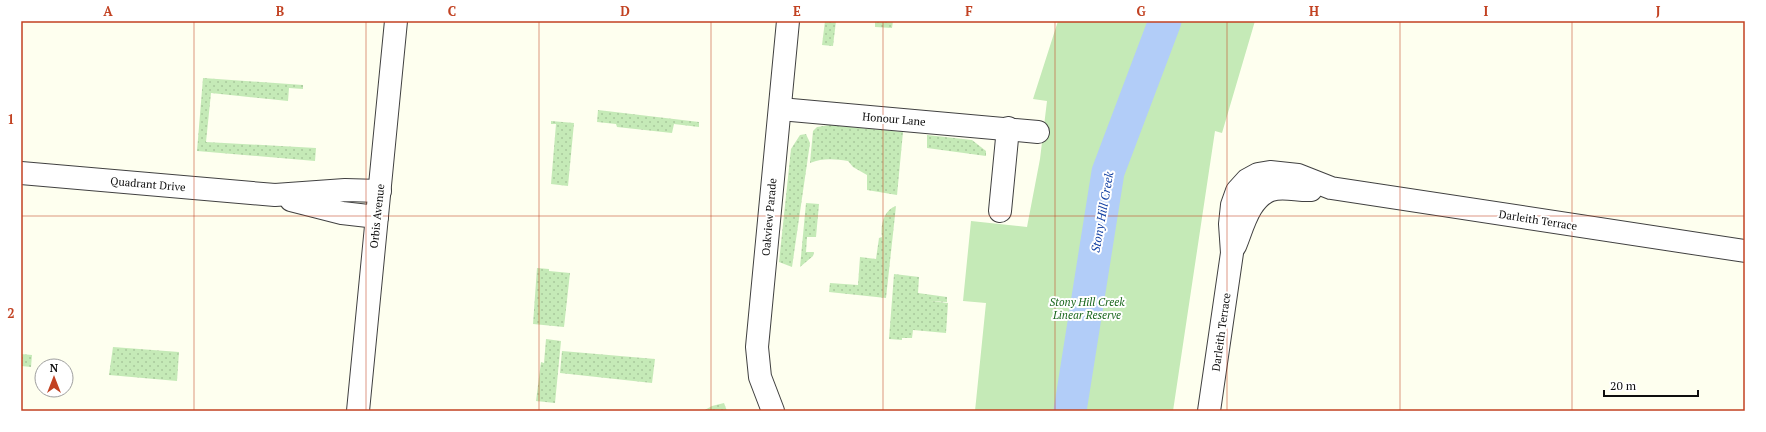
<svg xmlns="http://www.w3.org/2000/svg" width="1766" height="432" viewBox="0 0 1766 432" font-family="'PT Serif',serif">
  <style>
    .grass { fill: url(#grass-dots) }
    .park { fill: #c5eab7 }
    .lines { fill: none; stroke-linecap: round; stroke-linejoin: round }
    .canal { stroke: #b2cdf8; stroke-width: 33 }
    .street-casing { stroke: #414141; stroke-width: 24 }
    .street { stroke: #fff; stroke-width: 22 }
    .grid { fill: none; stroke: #c24222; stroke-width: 1; stroke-opacity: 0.55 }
    .labels { text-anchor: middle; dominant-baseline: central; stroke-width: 4; stroke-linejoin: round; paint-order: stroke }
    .street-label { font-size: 11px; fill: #0e0e0e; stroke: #fff }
    .park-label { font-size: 11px; font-style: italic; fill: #1c681f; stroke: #fff }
    .water-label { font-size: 12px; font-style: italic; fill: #1441a3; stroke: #fff }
    .neatline { fill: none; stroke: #c24222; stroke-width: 1.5 }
    .grid-label { font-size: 13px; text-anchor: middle; font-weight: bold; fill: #c24222 }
  </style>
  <defs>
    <pattern id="grass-dots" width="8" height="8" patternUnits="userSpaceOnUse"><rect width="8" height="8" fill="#c5eab7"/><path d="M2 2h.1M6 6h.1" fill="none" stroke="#a8c89c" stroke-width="1.8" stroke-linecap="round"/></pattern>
  </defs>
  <rect width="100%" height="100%" fill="#feffef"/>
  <g class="grass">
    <path d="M 825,21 L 836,21 L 833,46 L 822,45 Z"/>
    <path d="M 875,21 L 893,21 L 892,28 L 875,27 Z"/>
    <path d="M 203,78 L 303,85 L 303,89 L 289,88 L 288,101 L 211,93 L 206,142 L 316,148 L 315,161 L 197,151 Z"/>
    <path d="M 598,110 L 699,122 L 699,127 L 674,124 L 672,133 L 617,127 L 616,124 L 597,122 Z"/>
    <path d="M 551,121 L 574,123 L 568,186 L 551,184 L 556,124 L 551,124 Z"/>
    <path d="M 830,125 L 903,132 L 897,195 L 867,190 L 867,175 L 853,167 L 848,161 C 834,159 823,158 810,163 L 813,131 L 817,127 Z"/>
    <path d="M 806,134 L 810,143 L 792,267 L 779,262 L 791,149 L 800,135 Z"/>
    <path d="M 927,135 L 972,140 L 986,151 L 986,156 L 927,148 Z"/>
    <path d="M 806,203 L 819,204 L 816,237 L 807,237 L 806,252 L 814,252 L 813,256 L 800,267 Z"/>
    <path d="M 896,206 L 886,298 L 829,292 L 830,283 L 858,285 L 860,257 L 876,259 L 879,238 L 882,237 C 880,225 884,210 896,206 Z"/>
    <path d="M 537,268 L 549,269 L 549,271 L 570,273 L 564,327 L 533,324 Z"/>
    <path d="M 894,274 L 919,277 L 918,293 L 947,297 L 947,302 L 930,301 L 948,303 L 946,333 L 913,330 L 912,338 L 902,338 L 902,340 L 889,339 Z"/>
    <path d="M 546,339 L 561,341 L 555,403 L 536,401 L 541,362 L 544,363 Z"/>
    <path d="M 113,347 L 179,352 L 177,381 L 109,375 Z"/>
    <path d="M 562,351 L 655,359 L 652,383 L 560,373 Z"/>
    <path d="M 21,354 L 32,355 L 31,367 L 21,366 Z"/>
    <path d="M 724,403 L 727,411 L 703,411 L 712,406 Z"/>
  </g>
  <path class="park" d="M 1058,21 L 1255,21 L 1222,133 L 1215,131 L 1173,411 L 975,411 L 986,303 L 963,301 L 971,221 L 1027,227 L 1040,159 L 1047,101 L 1033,99 Z"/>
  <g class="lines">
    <path class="canal" d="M 1070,411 L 1108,172 L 1165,21"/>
    <defs>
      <g id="street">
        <path d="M 780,109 L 1038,132"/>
        <path d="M 21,173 L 275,195 L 345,190 L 380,191"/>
        <path d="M 291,200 L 342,213 L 377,217"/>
        <path d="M 1000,211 L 1008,128"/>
        <path d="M 1235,246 C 1243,227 1249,198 1271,190 C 1283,186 1299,191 1311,190"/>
        <path d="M 358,411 L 396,21"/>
        <path d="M 773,411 L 760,377 L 757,347 L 788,21"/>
        <path d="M 1209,411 L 1232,253 L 1230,224 L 1232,205 L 1237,191 L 1247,180 L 1258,174 L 1270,172 L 1298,175 L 1331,188 L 1745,251"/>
      </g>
    </defs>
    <use href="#street" class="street-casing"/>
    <use href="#street" class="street"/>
  </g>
  <path class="grid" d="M 194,21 L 194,411M 366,21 L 366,411M 539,21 L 539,411M 711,21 L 711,411M 883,21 L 883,411M 1055,21 L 1055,411M 1227,21 L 1227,411M 1400,21 L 1400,411M 1572,21 L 1572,411M 21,216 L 1745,216"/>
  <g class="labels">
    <g class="street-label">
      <text transform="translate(894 119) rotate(5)">Honour Lane</text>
      <text transform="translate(148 184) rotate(5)">Quadrant Drive</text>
      <text transform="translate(377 216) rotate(-84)">Orbis Avenue</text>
      <text transform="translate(769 217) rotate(-85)">Oakview Parade</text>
      <text transform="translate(1538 220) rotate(9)">Darleith Terrace</text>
      <text transform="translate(1221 332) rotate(-82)">Darleith Terrace</text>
    </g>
    <g class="park-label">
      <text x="1087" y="302">Stony Hill Creek<tspan x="1087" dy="13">Linear Reserve</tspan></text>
    </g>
    <g class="water-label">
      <text transform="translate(1102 212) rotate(-80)">Stony Hill Creek</text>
    </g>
  </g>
  <rect width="1766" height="432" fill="none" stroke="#ffffff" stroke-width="44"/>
  <g transform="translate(54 378)"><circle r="19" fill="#ffffff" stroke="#9f9f9f"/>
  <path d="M0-3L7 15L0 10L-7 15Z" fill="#c24222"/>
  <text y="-6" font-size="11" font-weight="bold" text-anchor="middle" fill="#0e0e0e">N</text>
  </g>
  <path d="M1604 390v6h94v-6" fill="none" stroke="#0e0e0e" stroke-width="2"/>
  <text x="1610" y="390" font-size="12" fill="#0e0e0e" stroke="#ffffff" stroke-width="3" paint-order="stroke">20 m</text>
  <rect x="22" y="22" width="1722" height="388" class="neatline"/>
  <g class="grid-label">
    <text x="108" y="16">A</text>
    <text x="280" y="16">B</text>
    <text x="452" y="16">C</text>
    <text x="625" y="16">D</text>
    <text x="797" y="16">E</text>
    <text x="969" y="16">F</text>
    <text x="1141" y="16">G</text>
    <text x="1314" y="16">H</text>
    <text x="1486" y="16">I</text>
    <text x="1658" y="16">J</text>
    <text x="11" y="124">1</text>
    <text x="11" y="318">2</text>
  </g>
</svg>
